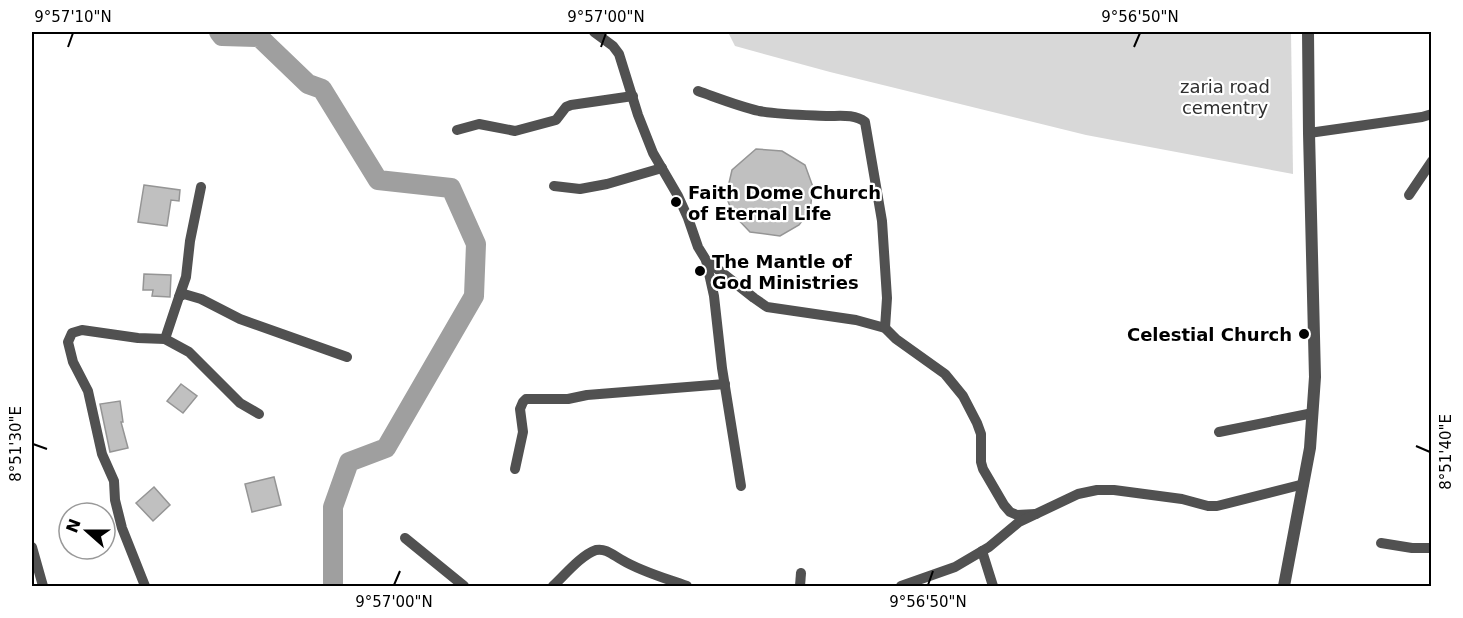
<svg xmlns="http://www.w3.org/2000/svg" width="1463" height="618" viewBox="0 0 1463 618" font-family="'DejaVu Sans',sans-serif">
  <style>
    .green { fill: #d8d8d8 }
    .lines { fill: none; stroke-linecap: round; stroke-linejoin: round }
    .river { stroke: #9f9f9f; stroke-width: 20 }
    .building { fill: #c0c0c0; stroke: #959595; stroke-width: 1.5 }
    .minor { stroke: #515151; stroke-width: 10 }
    .tertiary { stroke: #515151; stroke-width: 12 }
    .ticks { fill: none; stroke: #000; stroke-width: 2 }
    .poi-dot { fill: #000; stroke: #fff; stroke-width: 2 }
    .labels { text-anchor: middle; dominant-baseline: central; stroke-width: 4.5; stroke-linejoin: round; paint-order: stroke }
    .park-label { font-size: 18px; fill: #2f2f2f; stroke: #fff }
    .poi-label { font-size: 18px; font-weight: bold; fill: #000; stroke: #fff; text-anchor: start }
    .neatline { fill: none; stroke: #000; stroke-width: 2 }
    .ticks-label { font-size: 15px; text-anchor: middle; fill: #000 }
  </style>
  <rect width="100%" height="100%" fill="#fff"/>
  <path class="green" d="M 728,32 L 1291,32 L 1293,174 L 1086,135 L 830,72 L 735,46 Z"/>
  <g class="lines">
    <path class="river" d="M 219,32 L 222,36 L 259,37 L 308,84 L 322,89 L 378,180 L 451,188 L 476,244 L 474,296 L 386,448 L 349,462 L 333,507 L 333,586"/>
  </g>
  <g class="building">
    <path d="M 756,149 L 782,151 L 805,165 L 813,187 L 810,211 L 799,225 L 780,236 L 750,232 L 733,214 L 726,196 L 732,170 Z"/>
    <path d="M 144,185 L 180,190 L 179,201 L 171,200 L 167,226 L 138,222 Z"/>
    <path d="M 144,274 L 171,275 L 170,297 L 152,296 L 153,290 L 143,290 Z"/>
    <path d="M 181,384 L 197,396 L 183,413 L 167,401 Z"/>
    <path d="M 120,401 L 123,422 L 121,422 L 128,448 L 110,452 L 100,404 Z"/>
    <path d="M 274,477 L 281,505 L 252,512 L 245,484 Z"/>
    <path d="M 154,487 L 170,505 L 153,521 L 136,503 Z"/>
  </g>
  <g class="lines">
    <g class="minor">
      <path d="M 594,32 L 613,46 L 619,54 L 638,115 L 653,153 L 678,196 L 688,218 L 698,247 L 706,260 L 754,298 L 767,307 L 856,320 L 885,328 L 896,339 L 945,374 L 963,396 L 977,423 L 981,434 L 981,462 L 983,469 L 1004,505 L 1010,512 L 1017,515 L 1036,514"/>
      <path d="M 698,91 C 718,98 738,106 759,111 C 782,115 806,115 829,116 C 840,116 855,114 865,122 L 882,221 L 887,298 L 885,328"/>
      <path d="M 457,130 L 479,124 L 515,131 L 556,120 L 566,107 L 571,105 L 633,96"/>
      <path d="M 1309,133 L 1422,117 L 1432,114"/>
      <path d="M 554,186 L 580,189 L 607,184 L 662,168"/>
      <path d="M 1409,195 L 1432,161"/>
      <path d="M 706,260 L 714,296 L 722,368 L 741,486"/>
      <path d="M 179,297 L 186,277 L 190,241 L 201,187"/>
      <path d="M 165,339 L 179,297 L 184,294 L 201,299 L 240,319 L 347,357"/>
      <path d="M 1219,432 L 1313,413"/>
      <path d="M 515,469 L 523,432 L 520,409 L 523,402 L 526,399 L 568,399 L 587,395 L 725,384"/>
      <path d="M 405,538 L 464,586"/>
      <path d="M 1381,543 L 1412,548 L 1432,548"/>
      <path d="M 32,547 L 43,586"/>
      <path d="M 982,551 L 993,586"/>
      <path d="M 145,586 L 122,528 L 115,500 L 114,481 L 102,454 L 88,391 L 73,362 L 68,342 L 72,333 L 82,330 L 138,338 L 165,339 L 189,352 L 240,403 L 259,414"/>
      <path d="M 553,586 C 564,576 581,555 596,550 C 606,548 613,555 622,560 C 642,572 665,578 687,586"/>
      <path d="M 800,586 L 801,573"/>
      <path d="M 901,586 L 955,567 L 989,547 L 1019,522 L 1078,494 L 1097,490 L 1114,490 L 1182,499 L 1208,506 L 1217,506 L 1304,484"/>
    </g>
    <path class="tertiary" d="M 1284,586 L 1310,448 L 1315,377 L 1309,133 L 1308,32"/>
  </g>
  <path class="ticks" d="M 68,47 L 73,33M 601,47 L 606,33M 1134,47 L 1140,33M 33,444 L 47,449M 1416,446 L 1430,452M 394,585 L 400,571M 928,585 L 933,571"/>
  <g class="poi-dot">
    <circle cx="676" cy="202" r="6"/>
    <circle cx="700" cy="271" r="6"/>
    <circle cx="1304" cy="334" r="6"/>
  </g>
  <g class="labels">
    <g class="park-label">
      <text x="1225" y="86">zaria road<tspan x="1225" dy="21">cementry</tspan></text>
    </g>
    <g class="poi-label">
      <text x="688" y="192">Faith Dome Church<tspan x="688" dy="21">of Eternal Life</tspan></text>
      <text x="712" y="261">The Mantle of<tspan x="712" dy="21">God Ministries</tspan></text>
      <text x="1292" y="334" text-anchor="end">Celestial Church</text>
    </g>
  </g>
  <rect width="1463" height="618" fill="none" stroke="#ffffff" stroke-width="66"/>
  <g transform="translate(87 531) rotate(291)"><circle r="28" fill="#ffffff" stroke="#999999" stroke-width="1.5"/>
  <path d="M0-4.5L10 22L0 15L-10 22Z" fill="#000000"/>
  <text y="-9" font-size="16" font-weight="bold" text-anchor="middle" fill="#000000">N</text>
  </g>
  <rect x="33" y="33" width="1397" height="552" class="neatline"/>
  <g class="ticks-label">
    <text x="73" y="22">9°57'10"N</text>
    <text x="606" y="22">9°57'00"N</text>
    <text x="1140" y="22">9°56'50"N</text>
    <text transform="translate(16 444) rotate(-90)" y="5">8°51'30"E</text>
    <text transform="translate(1446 452) rotate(-90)" y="5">8°51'40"E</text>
    <text x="394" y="607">9°57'00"N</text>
    <text x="928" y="607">9°56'50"N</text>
  </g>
</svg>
